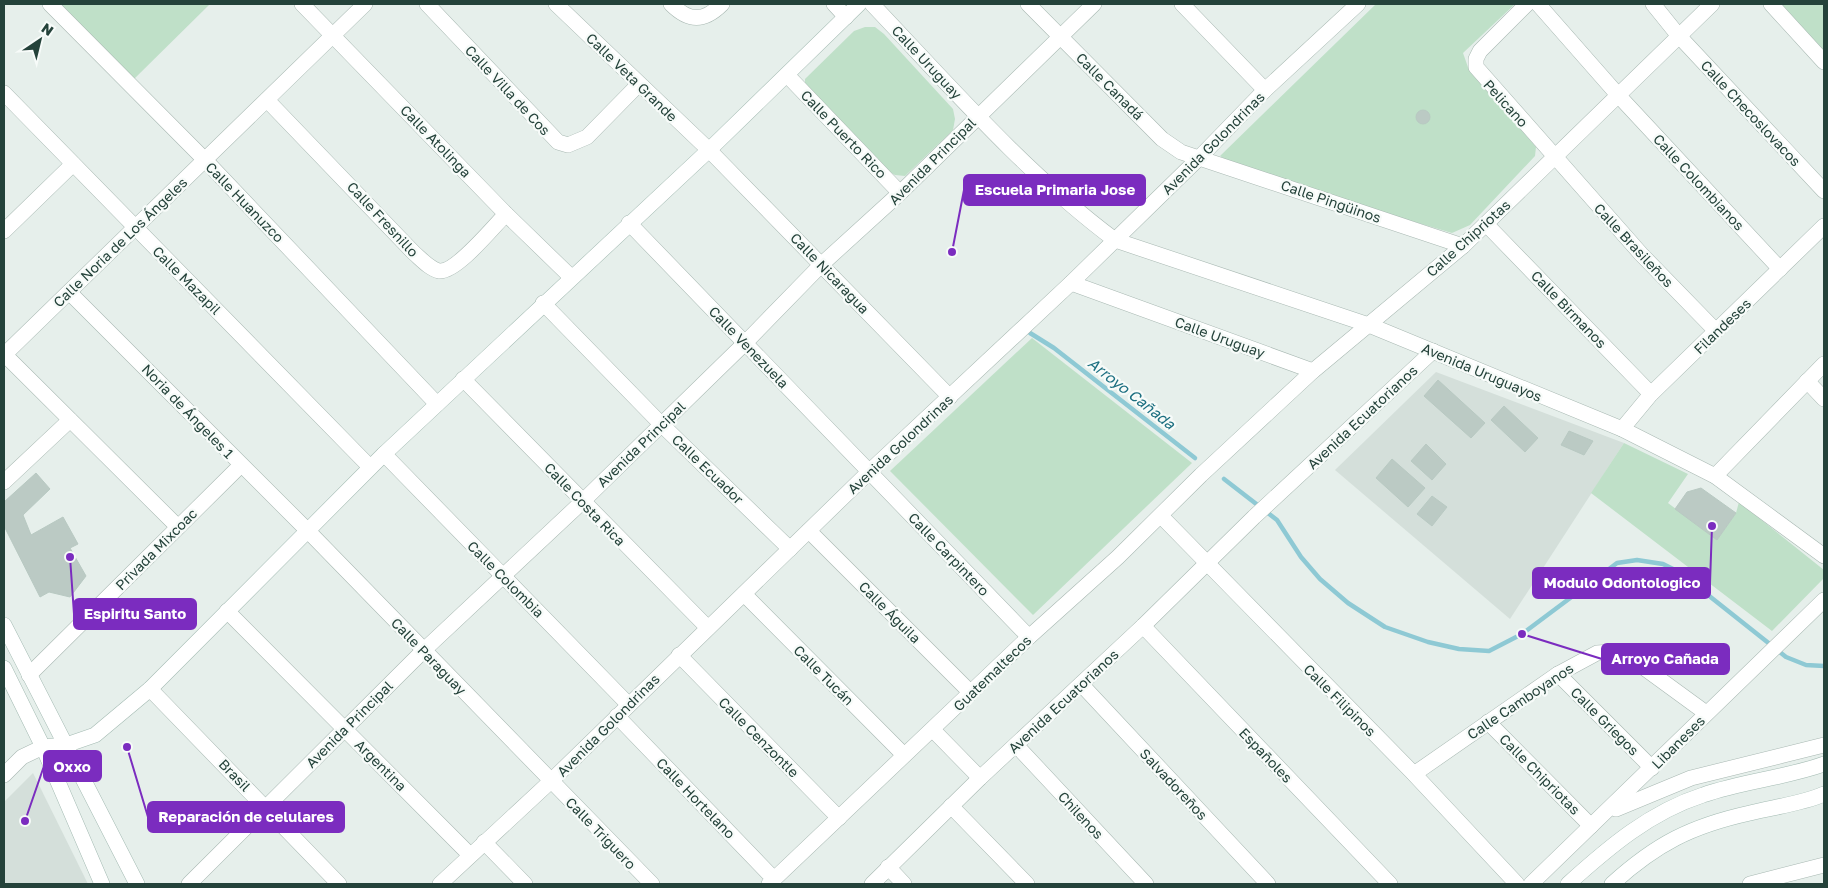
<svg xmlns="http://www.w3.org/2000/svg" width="1828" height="888" viewBox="0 0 1828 888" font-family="'Golos Text',sans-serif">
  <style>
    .built { fill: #d4dfda }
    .green { fill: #bfe0c8 }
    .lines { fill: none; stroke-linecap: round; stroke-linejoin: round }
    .stream { stroke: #8ec9d4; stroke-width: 4.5 }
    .building { fill: #bbcac4; stroke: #b8c9c2 }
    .minor-casing { stroke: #a8b8b2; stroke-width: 16 }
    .tertiary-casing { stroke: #a8b8b2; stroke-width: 16 }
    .secondary-casing { stroke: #a4bbb3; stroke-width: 16 }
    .minor { stroke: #fff; stroke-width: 15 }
    .tertiary { stroke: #fff; stroke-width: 15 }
    .secondary { stroke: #fff; stroke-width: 15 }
    .labels { text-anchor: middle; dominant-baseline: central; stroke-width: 4.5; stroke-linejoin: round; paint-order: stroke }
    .street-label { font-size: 14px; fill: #24423a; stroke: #f7fbf9 }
    .water-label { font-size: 15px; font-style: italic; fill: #1c6f80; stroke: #f7fbf9 }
    .leader { fill: none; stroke: #7b2cbf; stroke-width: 2 }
    .callout-dot { fill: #7b2cbf; stroke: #f7fbf9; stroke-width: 2 }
    .callout { fill: #7b2cbf; stroke: #7b2cbf; stroke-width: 2 }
    .callout-label { font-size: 15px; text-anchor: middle; font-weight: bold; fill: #fff }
  </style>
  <rect width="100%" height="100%" fill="#e6efeb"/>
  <g class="built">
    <path d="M 1436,372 L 1624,443 L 1510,619 L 1335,470 Z"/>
    <path d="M 33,773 L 88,884 L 4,884 L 4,802 Z"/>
  </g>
  <g class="green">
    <path d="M 58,4 L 210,4 L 133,80 Z"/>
    <path d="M 1376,4 L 1515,4 L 1463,53 L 1469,70 L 1536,147 L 1535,156 L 1470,225 L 1452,233 L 1243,171 L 1220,156 Z"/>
    <path d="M 1776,4 L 1824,4 L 1824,54 Z"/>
    <path d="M 865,27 L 875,27 L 884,34 L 953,109 L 955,119 L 953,130 L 905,176 L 895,175 L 885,169 L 805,85 L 805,79 L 854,31 Z"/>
    <path d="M 1032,338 L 1192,463 L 1033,615 L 890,471 Z"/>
    <path d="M 1624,443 L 1688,474 L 1668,503 L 1717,540 L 1736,513 L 1739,502 L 1824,570 L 1824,578 L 1772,631 L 1591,493 Z"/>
  </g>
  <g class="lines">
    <g class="stream">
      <path d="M 1030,333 L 1054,348 L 1195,458"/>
      <path d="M 1224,479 L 1277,520 L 1301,557 L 1320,579 L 1348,603 L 1385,627 L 1428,642 L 1459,649 L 1489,651 L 1522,634 L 1617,563 L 1637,560 L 1663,564 L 1679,572 L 1786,657 L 1806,665 L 1824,666"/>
    </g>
  </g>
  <g class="building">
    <circle cx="1423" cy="117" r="7"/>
    <path d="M 1438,380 L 1485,423 L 1471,438 L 1424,396 Z"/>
    <path d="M 1504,406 L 1538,438 L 1525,452 L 1491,420 Z"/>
    <path d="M 1569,431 L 1593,441 L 1584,455 L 1561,445 Z"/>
    <path d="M 1426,444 L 1446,464 L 1432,480 L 1411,461 Z"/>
    <path d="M 1392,459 L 1425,488 L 1408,507 L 1376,478 Z"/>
    <path d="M 36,473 L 50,489 L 23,515 L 31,535 L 63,517 L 78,544 L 70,548 L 86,576 L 70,597 L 49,592 L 40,597 L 4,526 L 4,502 Z"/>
    <path d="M 1701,488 L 1736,513 L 1717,540 L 1675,509 L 1687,492 Z"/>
    <path d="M 1432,496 L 1447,507 L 1432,526 L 1417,514 Z"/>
  </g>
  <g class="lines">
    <defs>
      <g id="minor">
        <path d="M 50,4 L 205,160 L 437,404"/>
        <path d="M 302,4 L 506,214 L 571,277"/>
        <path d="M 427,4 L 558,142 L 568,145 L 587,137 L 639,84"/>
        <path d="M 556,4 L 709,150 L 950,397"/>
        <path d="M 671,4 C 689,22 704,22 722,4"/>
        <path d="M 872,4 C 948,84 1026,174 1115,240 L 1369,325 L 1622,429 L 1715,476 L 1824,556"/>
        <path d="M 1028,4 L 1162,139 L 1181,152 L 1463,246"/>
        <path d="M 1182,4 L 1265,90"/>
        <path d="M 1527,4 L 1480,51 L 1476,59 L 1476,67 L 1641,254 L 1716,331"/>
        <path d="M 1538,4 L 1618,95 L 1780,269"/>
        <path d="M 1653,4 L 1678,35 L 1824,191"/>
        <path d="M 1771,4 L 1824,62"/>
        <path d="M 787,75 L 900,193"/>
        <path d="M 4,93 L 370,467"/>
        <path d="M 267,100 L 414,253 C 421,259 430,269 439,271 C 456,273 494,226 506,214"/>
        <path d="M 629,223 L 1029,637"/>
        <path d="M 1486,224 L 1651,394"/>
        <path d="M 4,231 L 73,164"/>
        <path d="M 1071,283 L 1313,371"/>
        <path d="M 69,292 L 308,531 L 652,884"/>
        <path d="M 543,303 L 661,424 L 790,549"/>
        <path d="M 4,354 L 178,527"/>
        <path d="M 4,355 L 365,4"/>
        <path d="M 463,379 L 708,628"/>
        <path d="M 1807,381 L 1824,399"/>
        <path d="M 1622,429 L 1651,394 L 1824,226"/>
        <path d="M 384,454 L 628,704"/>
        <path d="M 1715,476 L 1824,364"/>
        <path d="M 4,482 L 70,420"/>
        <path d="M 1161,516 L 1414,774 L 1517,884"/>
        <path d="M 809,531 L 971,693"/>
        <path d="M 744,594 L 904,755"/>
        <path d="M 227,611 L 470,855"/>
        <path d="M 1143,626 L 1390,884"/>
        <path d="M 679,655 L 839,818"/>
        <path d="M 1558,674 L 1652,768"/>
        <path d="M 29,675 L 241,465"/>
        <path d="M 1081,684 L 1268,884"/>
        <path d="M 150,689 L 339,884"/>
        <path d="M 617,716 L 774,879"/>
        <path d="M 1488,722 L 1591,826"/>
        <path d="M 933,730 L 980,778"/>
        <path d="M 1016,745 L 1146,884"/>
        <path d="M 1414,774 L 1558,674 L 1597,653 L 1612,652 L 1632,659 L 1706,713"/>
        <path d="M 951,806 L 1027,884"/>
        <path d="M 1616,809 L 1691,778 L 1824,745"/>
        <path d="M 484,842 L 525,884"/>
        <path d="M 888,867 L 904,884"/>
        <path d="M 189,884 L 423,651 L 582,502 L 745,343 L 822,264 L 900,193 L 1094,4"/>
        <path d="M 440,884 L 551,781 L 870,471 L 1071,283 L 1199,158 L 1265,90 L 1358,4"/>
        <path d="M 769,884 L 1029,637 L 1118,557 L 1201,475 L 1313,371 L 1463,246 L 1712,4"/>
        <path d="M 872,884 L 980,778 L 1143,626 L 1254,517 L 1433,351"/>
        <path d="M 1531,884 L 1824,600"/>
        <path d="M 1750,884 L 1824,865"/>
      </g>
      <g id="tertiary">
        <path d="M 834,4 L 846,17"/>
        <path d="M 4,775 L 22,757 L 43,747"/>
      </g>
      <g id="secondary">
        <path d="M 4,625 L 137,884"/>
        <path d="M 4,668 L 43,747 L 102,884"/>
        <path d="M 43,747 L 66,745 L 95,735 L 150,689 L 384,454 L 709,150 L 859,4"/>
        <path d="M 1568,884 C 1609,847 1650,812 1703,795 C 1743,781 1785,778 1824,764"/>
        <path d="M 1612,884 C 1656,844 1691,826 1750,813 C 1774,807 1801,804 1824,794"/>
      </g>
    </defs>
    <use href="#minor" class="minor-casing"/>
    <use href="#tertiary" class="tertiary-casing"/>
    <use href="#secondary" class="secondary-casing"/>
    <use href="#minor" class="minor"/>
    <use href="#tertiary" class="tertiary"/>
    <use href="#secondary" class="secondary"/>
  </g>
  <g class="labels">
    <g class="street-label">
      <text transform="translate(927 62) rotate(47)">Calle Uruguay</text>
      <text transform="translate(632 77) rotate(44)">Calle Veta Grande</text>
      <text transform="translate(1110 86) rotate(45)">Calle Canadá</text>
      <text transform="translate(508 90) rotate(47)">Calle Villa de Cos</text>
      <text transform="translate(1506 103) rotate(48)">Pelicano</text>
      <text transform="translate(1751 113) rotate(47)">Calle Checoslovacos</text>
      <text transform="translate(844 134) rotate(46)">Calle Puerto Rico</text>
      <text transform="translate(436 141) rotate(46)">Calle Atolinga</text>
      <text transform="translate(1213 143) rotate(-45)">Avenida Golondrinas</text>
      <text transform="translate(932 161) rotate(-45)">Avenida Principal</text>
      <text transform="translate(1699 182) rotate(47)">Calle Colombianos</text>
      <text transform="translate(1331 201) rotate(19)">Calle Pingüinos</text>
      <text transform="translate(245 202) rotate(46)">Calle Huanuzco</text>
      <text transform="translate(383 219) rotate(47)">Calle Fresnillo</text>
      <text transform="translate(1468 238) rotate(-42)">Calle Chipriotas</text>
      <text transform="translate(120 242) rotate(-44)">Calle Noria de Los Ángeles</text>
      <text transform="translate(1634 245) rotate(47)">Calle Brasileños</text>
      <text transform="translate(830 273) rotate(46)">Calle Nicaragua</text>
      <text transform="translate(187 280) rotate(45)">Calle Mazapil</text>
      <text transform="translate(1569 309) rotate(46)">Calle Birmanos</text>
      <text transform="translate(1722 326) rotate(-44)">Filandeses</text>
      <text transform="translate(1220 337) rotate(20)">Calle Uruguay</text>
      <text transform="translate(749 347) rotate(46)">Calle Venezuela</text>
      <text transform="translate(1482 372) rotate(23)">Avenida Uruguayos</text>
      <text transform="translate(188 411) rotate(46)">Noria de Ángeles 1</text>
      <text transform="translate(1362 417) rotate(-43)">Avenida Ecuatorianos</text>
      <text transform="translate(641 444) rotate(-44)">Avenida Principal</text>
      <text transform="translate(900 444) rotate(-43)">Avenida Golondrinas</text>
      <text transform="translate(708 469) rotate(44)">Calle Ecuador</text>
      <text transform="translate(585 504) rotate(46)">Calle Costa Rica</text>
      <text transform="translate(156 549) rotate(-45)">Privada Mixcoac</text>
      <text transform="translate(949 554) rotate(46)">Calle Carpintero</text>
      <text transform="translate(506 579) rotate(45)">Calle Colombia</text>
      <text transform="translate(890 612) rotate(45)">Calle Águila</text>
      <text transform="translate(429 656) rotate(46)">Calle Paraguay</text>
      <text transform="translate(992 673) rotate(-44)">Guatemaltecos</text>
      <text transform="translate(824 675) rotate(45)">Calle Tucán</text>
      <text transform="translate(1340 700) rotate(45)">Calle Filipinos</text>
      <text transform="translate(1063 701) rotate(-43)">Avenida Ecuatorianos</text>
      <text transform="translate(1520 701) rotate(-34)">Calle Camboyanos</text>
      <text transform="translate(1605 721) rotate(45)">Calle Griegos</text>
      <text transform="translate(349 724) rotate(-45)">Avenida Principal</text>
      <text transform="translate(608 725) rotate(-45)">Avenida Golondrinas</text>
      <text transform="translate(759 737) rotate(45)">Calle Cenzontle</text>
      <text transform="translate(1678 742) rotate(-45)">Libaneses</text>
      <text transform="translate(1266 755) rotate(46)">Españoles</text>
      <text transform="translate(381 765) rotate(45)">Argentina</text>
      <text transform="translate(1540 774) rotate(45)">Calle Chipriotas</text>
      <text transform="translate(235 775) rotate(46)">Brasil</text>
      <text transform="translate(1174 784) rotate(47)">Salvadoreños</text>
      <text transform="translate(696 798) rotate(46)">Calle Hortelano</text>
      <text transform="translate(1081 815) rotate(47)">Chilenos</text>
      <text transform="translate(601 833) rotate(46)">Calle Triguero</text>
    </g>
    <g class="water-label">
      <text transform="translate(1132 393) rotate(38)">Arroyo Cañada</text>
    </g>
  </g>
  <path class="leader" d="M952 252L964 190M1712 526L1710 583M70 557L74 614M1522 634L1602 659M25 821L44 766M127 747L148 817"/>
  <g class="callout-dot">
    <circle cx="952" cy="252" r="5"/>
    <circle cx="1712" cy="526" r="5"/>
    <circle cx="70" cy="557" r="5"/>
    <circle cx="1522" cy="634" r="5"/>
    <circle cx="25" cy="821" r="5"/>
    <circle cx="127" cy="747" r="5"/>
  </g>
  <g class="callout">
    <rect x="964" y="175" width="181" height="30" rx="5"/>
    <rect x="1533" y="568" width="177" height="30" rx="5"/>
    <rect x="74" y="599" width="122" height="30" rx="5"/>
    <rect x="1602" y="644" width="127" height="30" rx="5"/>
    <rect x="44" y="751" width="57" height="30" rx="5"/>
    <rect x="148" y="802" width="196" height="30" rx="5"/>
  </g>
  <g class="callout-label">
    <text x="1055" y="195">Escuela Primaria Jose</text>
    <text x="1622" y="588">Modulo Odontologico</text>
    <text x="135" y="619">Espiritu Santo</text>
    <text x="1665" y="664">Arroyo Cañada</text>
    <text x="72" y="772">Oxxo</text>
    <text x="246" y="822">Reparación de celulares</text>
  </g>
  <rect width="1828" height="888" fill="none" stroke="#24423a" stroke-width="10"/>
  <g transform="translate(40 40) rotate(35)" stroke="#f7fbf9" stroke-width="4" paint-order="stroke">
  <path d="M0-4L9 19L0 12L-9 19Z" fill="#24423a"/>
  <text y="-8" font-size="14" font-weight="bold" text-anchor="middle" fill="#24423a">N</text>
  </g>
</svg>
